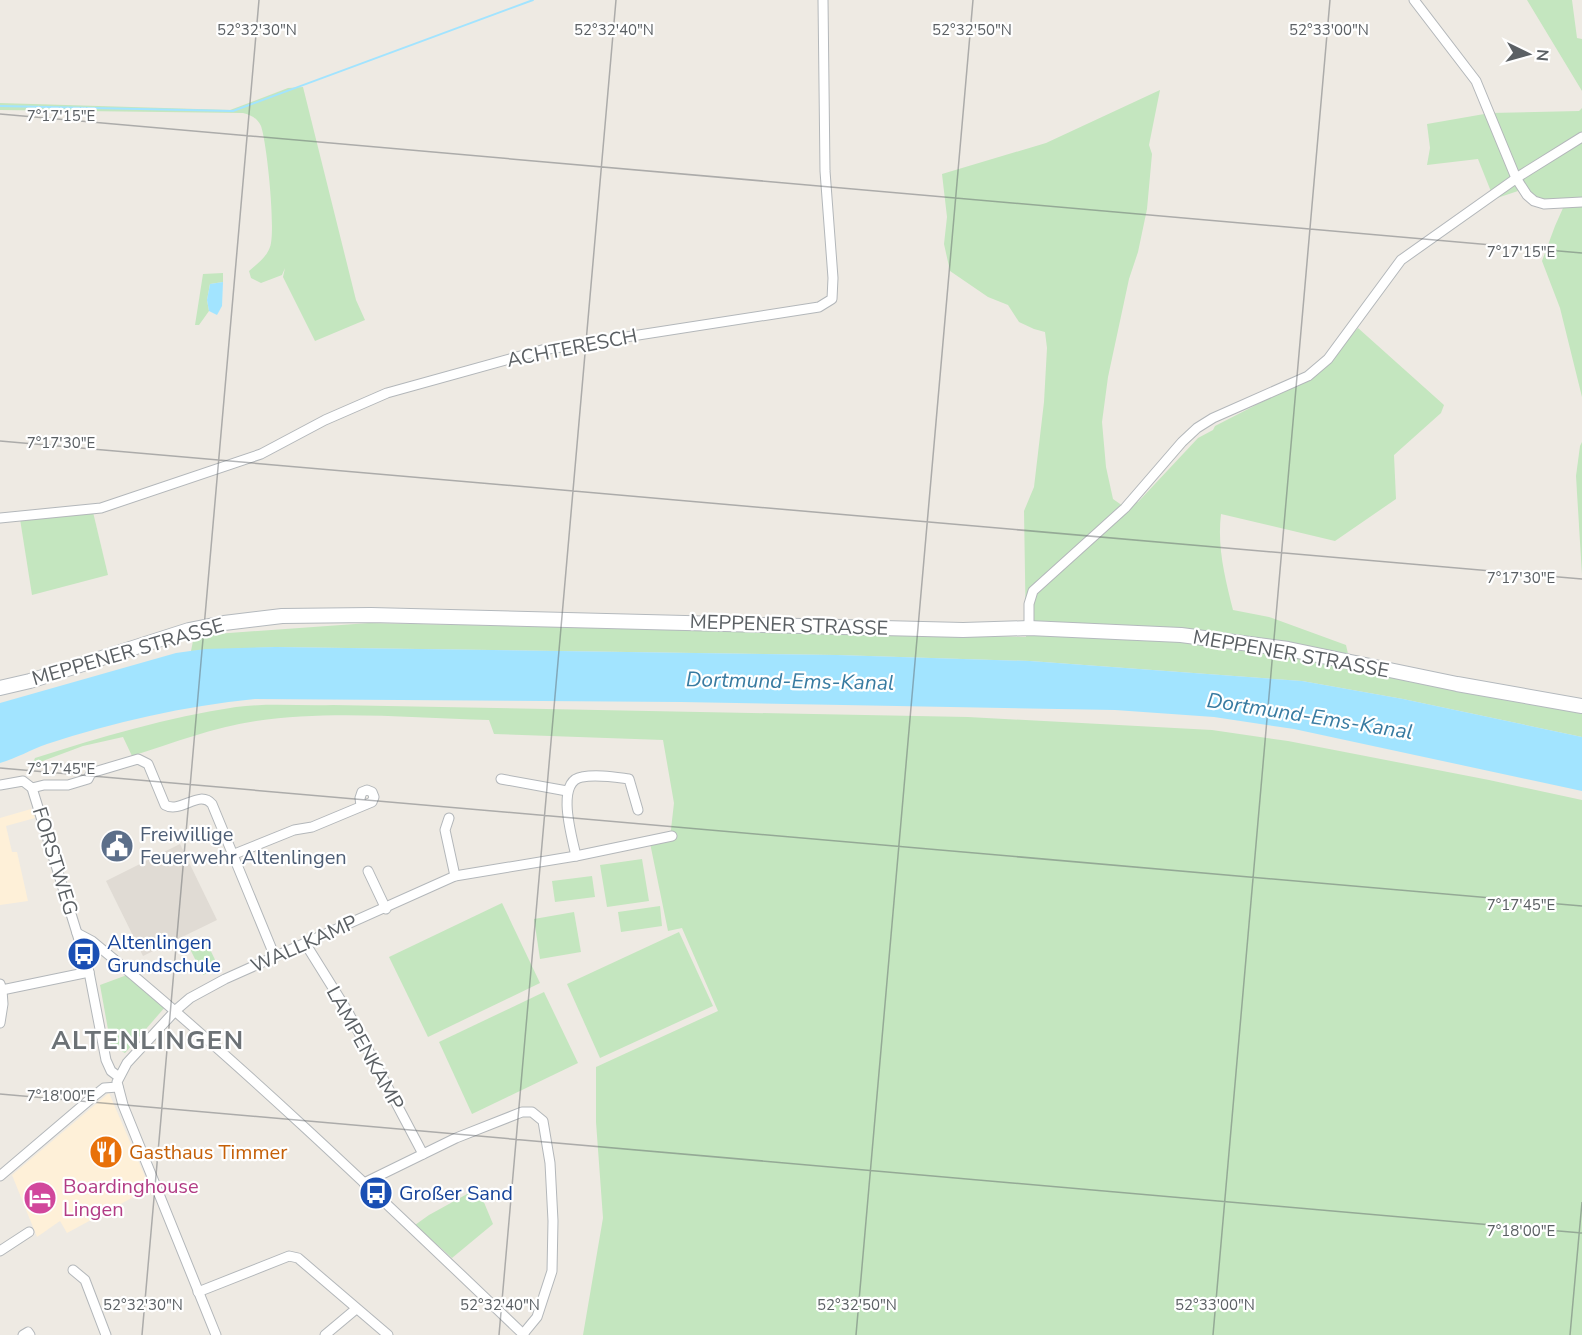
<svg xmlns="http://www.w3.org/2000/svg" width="1582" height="1335" viewBox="0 0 1582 1335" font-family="'Nunito Sans',sans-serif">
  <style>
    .commercial { fill: #fef0d8 }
    .education { fill: #e0dbd4 }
    .green { fill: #c4e6bf }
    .water { fill: #a2e4ff }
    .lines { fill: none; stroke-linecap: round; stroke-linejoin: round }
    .stream { stroke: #a2e4ff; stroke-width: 2 }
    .street-casing { stroke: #b3b7ba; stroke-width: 11 }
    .secondary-casing { stroke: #b4b9bd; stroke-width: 16 }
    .street { stroke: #fff; stroke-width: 9 }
    .secondary { stroke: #fff; stroke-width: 14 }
    .ticks { fill: none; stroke: #5b6064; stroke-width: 1.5; stroke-opacity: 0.45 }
    .labels { text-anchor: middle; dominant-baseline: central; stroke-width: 4.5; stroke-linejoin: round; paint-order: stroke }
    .street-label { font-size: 20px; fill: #5b6064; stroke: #fff }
    .service-label { font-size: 20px; fill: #4e5e75; stroke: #fff; text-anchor: start }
    .transit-label { font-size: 20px; fill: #164399; stroke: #fff; text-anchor: start }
    .food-label { font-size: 20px; fill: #c56008; stroke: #fff; text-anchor: start }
    .hotel-label { font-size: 20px; fill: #b23c85; stroke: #fff; text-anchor: start }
    .water-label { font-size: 21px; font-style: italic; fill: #387ba1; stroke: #fff }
    .district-label { font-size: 26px; font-weight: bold; letter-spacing: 1.5px; fill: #6c7276; stroke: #fff }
    .ticks-label { font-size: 15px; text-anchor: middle; fill: #5b6064; stroke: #fff; stroke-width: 4.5; stroke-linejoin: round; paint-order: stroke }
  </style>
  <rect width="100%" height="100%" fill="#eeeae3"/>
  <g class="commercial">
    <path d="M 31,809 L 35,818 L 6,826 L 12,852 L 17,852 L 28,901 L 0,905 L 0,818 Z"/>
    <path d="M 109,1093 L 150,1188 L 67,1233 L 60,1221 L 37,1237 L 12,1175 Z"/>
  </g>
  <path class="education" d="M 180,844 L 217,920 L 143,956 L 106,881 Z"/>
  <g class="green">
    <path d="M 1527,0 L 1572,0 L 1577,38 L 1582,39 L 1582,91 Z"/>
    <path d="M 303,87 L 356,300 L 365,320 L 315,341 L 283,277 L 285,268 L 282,275 L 261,283 L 251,278 L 249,271 C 257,264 266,258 270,247 C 276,232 267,143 261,126 C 257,118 251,115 243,113 L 0,110 L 0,103 L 230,110 L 288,88 Z"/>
    <path d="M 1160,90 L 1149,145 L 1152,154 L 1147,209 L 1138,252 L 1129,279 L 1108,377 L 1102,422 L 1106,467 L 1113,499 L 1123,506 L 1138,502 L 1198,438 L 1213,430 L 1215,426 L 1301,382 L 1325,366 L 1358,328 L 1444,405 L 1441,413 L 1394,455 L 1396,499 L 1335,541 L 1221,514 C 1217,547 1225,578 1233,610 L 1269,617 L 1346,645 L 1351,667 L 1582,708 L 1582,737 L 1403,699 L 1302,681 L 1030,661 L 837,655 L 276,647 L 191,651 L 194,636 L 202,635 L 369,623 L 1026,637 L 1024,511 L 1034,487 L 1044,402 L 1047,348 L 1045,332 L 1034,329 L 1019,322 L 1008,305 L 988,297 L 950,271 L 944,244 L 947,217 L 942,174 L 1046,143 Z"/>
    <path d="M 1582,108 L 1582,397 L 1560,308 L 1542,261 L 1555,226 L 1567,199 C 1558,199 1547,201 1538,198 C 1521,191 1503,140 1495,123 L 1518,191 L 1494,199 L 1478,159 L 1427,165 L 1430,148 L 1427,124 L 1490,113 L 1579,111 Z"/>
    <path d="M 223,273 L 223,282 L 210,284 L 207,300 L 209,311 L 199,325 L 195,325 L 203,274 Z"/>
    <path d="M 1582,442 L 1582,575 L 1576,476 L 1580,446 Z"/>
    <path d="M 93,512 L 108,575 L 32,595 L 20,519 Z"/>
    <path d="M 333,705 L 968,717 L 1212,730 L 1288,741 L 1489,780 L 1582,800 L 1582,1335 L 583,1335 L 603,1218 L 596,1122 L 596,1067 L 718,1011 L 682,928 L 668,931 L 650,843 L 670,838 L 674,803 L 663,740 L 494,734 L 489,720 C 413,718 331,710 256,721 C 214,727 173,743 132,756 L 123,737 L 83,746 L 32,765 L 35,758 C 101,737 168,717 236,707 C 267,703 301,706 333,705 Z"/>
    <path d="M 642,859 L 649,901 L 607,907 L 600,865 Z"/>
    <path d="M 592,876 L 595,897 L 555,902 L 552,881 Z"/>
    <path d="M 502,903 L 540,983 L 428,1037 L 389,957 Z"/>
    <path d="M 660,906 L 662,926 L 621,932 L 618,912 Z"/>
    <path d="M 574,912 L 581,952 L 540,959 L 534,919 Z"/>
    <path d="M 679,932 L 713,1006 L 600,1058 L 567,984 Z"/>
    <path d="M 205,939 L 219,968 L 203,975 L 189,947 Z"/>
    <path d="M 127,975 L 166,1006 L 125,1053 L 111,1046 L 100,985 Z"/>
    <path d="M 544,992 L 578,1063 L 472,1114 L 439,1042 Z"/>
    <path d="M 478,1188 L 493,1224 L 452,1258 L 415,1225 L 429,1215 Z"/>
  </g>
  <g class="water">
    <path d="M 223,282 L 222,306 L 217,315 L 209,311 L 207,300 L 210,284 Z"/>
    <path d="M 276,647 L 837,655 L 1030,661 L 1302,681 L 1403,699 L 1582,737 L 1582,791 L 1294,729 L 1214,717 L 1115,710 L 681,702 L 255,699 C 184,706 114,722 47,744 C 30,750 17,758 0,763 L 0,703 L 176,653 L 205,649 Z"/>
  </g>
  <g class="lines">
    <path class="stream" d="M 0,106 L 233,111 L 533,0"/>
    <defs>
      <g id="street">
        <path d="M 1414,0 L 1476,81 L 1516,178 L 1527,195 L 1534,201 L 1544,204 L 1582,202"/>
        <path d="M 0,518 L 101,508 L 261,454 L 325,420 L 387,393 L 542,350 L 819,307 L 832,299 L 833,278 L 825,171 L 823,0"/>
        <path d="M 1029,628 L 1029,604 L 1033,591 L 1125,508 L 1182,442 L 1197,428 L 1213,418 L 1308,376 L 1328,359 L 1401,260 L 1521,175 L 1582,137"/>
        <path d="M 501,779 L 567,791"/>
        <path d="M 0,785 L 23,781 L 32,788 L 89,972 L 106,1060 L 111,1071 L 119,1077"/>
        <path d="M 32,788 L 44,785 L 68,785 L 88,779 L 91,773 L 138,759 L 148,764 L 165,805 C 181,814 199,789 212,804 L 275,957"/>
        <path d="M 449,818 L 445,830 L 455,876"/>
        <path d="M 232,855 L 294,830 L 312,827 L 372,802 L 374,797 L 372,792 L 367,790 L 362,792 L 360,798 L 361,806"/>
        <path d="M 576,856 C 572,837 555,781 582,777 C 597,774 614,777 629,779 L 638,810"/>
        <path d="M 368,871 L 386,909"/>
        <path d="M 77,933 L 92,941 C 243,1065 383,1200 524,1335"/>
        <path d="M 305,943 L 348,1012 L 423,1154"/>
        <path d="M 0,984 L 2,990 L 89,972"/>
        <path d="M 0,1023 L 3,1004 L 2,990"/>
        <path d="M 0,1176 L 94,1096 L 104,1088 L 118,1087"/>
        <path d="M 364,1183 L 456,1138 L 522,1112 L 532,1112 L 543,1121 L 550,1163 L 553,1221 L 552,1271 L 537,1317 L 523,1334"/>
        <path d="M 0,1251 L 29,1232"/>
        <path d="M 73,1270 L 85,1280 L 106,1335"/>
        <path d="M 198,1292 L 289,1256 L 298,1258 L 388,1335"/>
        <path d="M 23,1335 L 28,1332 L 30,1335"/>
        <path d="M 216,1335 L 123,1105 L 117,1082 L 127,1063 L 176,1010 L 190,998 L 225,979 L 455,876 L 576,856 L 672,836"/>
        <path d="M 325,1335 L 356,1309"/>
      </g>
      <path id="secondary" d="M 0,688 L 30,681 L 189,630 L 224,623 L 282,616 L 371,615 L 963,630 L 1029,628 L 1181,635 L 1288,649 L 1457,684 L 1582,706"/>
    </defs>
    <use href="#street" class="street-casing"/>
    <use href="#secondary" class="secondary-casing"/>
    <use href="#street" class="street"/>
    <use href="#secondary" class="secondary"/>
  </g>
  <path class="ticks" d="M 0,114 L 1582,253M 0,441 L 1582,579M 0,768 L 1582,906M 0,1094 L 1582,1233M 142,1335 L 259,0M 499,1335 L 616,0M 856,1335 L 973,0M 1213,1335 L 1330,0M 1570,1335 L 1582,1202"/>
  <defs>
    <symbol id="civic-disc" viewBox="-11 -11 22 22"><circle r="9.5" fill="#5c6f8a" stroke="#fff"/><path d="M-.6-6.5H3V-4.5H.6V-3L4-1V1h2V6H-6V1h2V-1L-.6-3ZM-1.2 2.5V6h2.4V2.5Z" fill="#fff"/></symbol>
    <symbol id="bus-disc" viewBox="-11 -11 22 22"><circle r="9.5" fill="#1a4fb4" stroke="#fff"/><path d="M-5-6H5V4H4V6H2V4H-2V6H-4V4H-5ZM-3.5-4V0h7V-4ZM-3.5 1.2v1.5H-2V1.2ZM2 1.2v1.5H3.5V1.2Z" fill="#fff"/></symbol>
    <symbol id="restaurant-disc" viewBox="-11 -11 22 22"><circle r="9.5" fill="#e8710a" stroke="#fff"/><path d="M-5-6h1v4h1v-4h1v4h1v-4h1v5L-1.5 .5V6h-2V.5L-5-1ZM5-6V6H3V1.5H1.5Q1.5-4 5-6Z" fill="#fff"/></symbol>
    <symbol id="hotel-disc" viewBox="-11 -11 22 22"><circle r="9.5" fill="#d1479c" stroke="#fff"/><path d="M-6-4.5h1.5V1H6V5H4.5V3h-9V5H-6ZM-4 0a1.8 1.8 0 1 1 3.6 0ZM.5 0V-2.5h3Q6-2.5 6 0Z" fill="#fff"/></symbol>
  </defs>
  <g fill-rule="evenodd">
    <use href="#civic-disc" x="98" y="827" width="38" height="38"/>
    <use href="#bus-disc" x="65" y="935" width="38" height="38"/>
    <use href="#restaurant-disc" x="87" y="1133" width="38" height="38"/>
    <use href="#bus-disc" x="357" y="1174" width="38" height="38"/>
    <use href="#hotel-disc" x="21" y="1179" width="38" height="38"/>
  </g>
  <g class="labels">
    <g class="street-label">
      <text transform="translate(572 348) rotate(-11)">ACHTERESCH</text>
      <text transform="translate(789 625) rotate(2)">MEPPENER STRASSE</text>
      <text transform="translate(128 652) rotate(-16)">MEPPENER STRASSE</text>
      <text transform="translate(1291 654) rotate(10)">MEPPENER STRASSE</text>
      <text transform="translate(55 861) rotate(73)">FORSTWEG</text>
      <text transform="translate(304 944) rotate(-24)">WALLKAMP</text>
      <text transform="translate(365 1048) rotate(61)">LAMPENKAMP</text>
    </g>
    <g class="service-label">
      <text x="140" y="834">Freiwillige<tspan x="140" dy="23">Feuerwehr Altenlingen</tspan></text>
    </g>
    <g class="transit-label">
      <text x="107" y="942">Altenlingen<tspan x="107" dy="23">Grundschule</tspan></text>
      <text x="399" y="1193">Großer Sand</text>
    </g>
    <g class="food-label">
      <text x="129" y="1152">Gasthaus Timmer</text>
    </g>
    <g class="hotel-label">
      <text x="63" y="1186">Boardinghouse<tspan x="63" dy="23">Lingen</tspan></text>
    </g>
    <g class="water-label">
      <text transform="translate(790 681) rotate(1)">Dortmund-Ems-Kanal</text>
      <text transform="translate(1310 716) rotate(9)">Dortmund-Ems-Kanal</text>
    </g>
    <g class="district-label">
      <text x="148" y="1040">ALTENLINGEN</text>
    </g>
  </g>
  <g class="ticks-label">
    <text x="257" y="35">52°32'30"N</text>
    <text x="614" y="35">52°32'40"N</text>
    <text x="972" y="35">52°32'50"N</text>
    <text x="1329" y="35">52°33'00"N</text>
    <text x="61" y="121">7°17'15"E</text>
    <text x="1521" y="257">7°17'15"E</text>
    <text x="61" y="448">7°17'30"E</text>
    <text x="1521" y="583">7°17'30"E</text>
    <text x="61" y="774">7°17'45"E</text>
    <text x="1521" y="910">7°17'45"E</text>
    <text x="61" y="1101">7°18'00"E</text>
    <text x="1521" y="1236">7°18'00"E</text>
    <text x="143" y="1310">52°32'30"N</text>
    <text x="500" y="1310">52°32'40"N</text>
    <text x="857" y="1310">52°32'50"N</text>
    <text x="1215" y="1310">52°33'00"N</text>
  </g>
  <g transform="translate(1528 54) rotate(95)" stroke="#ffffff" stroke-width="4.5" paint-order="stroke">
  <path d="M0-4.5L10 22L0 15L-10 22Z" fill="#5b6064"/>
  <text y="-9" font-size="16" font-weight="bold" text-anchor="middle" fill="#5b6064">N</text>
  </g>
</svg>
